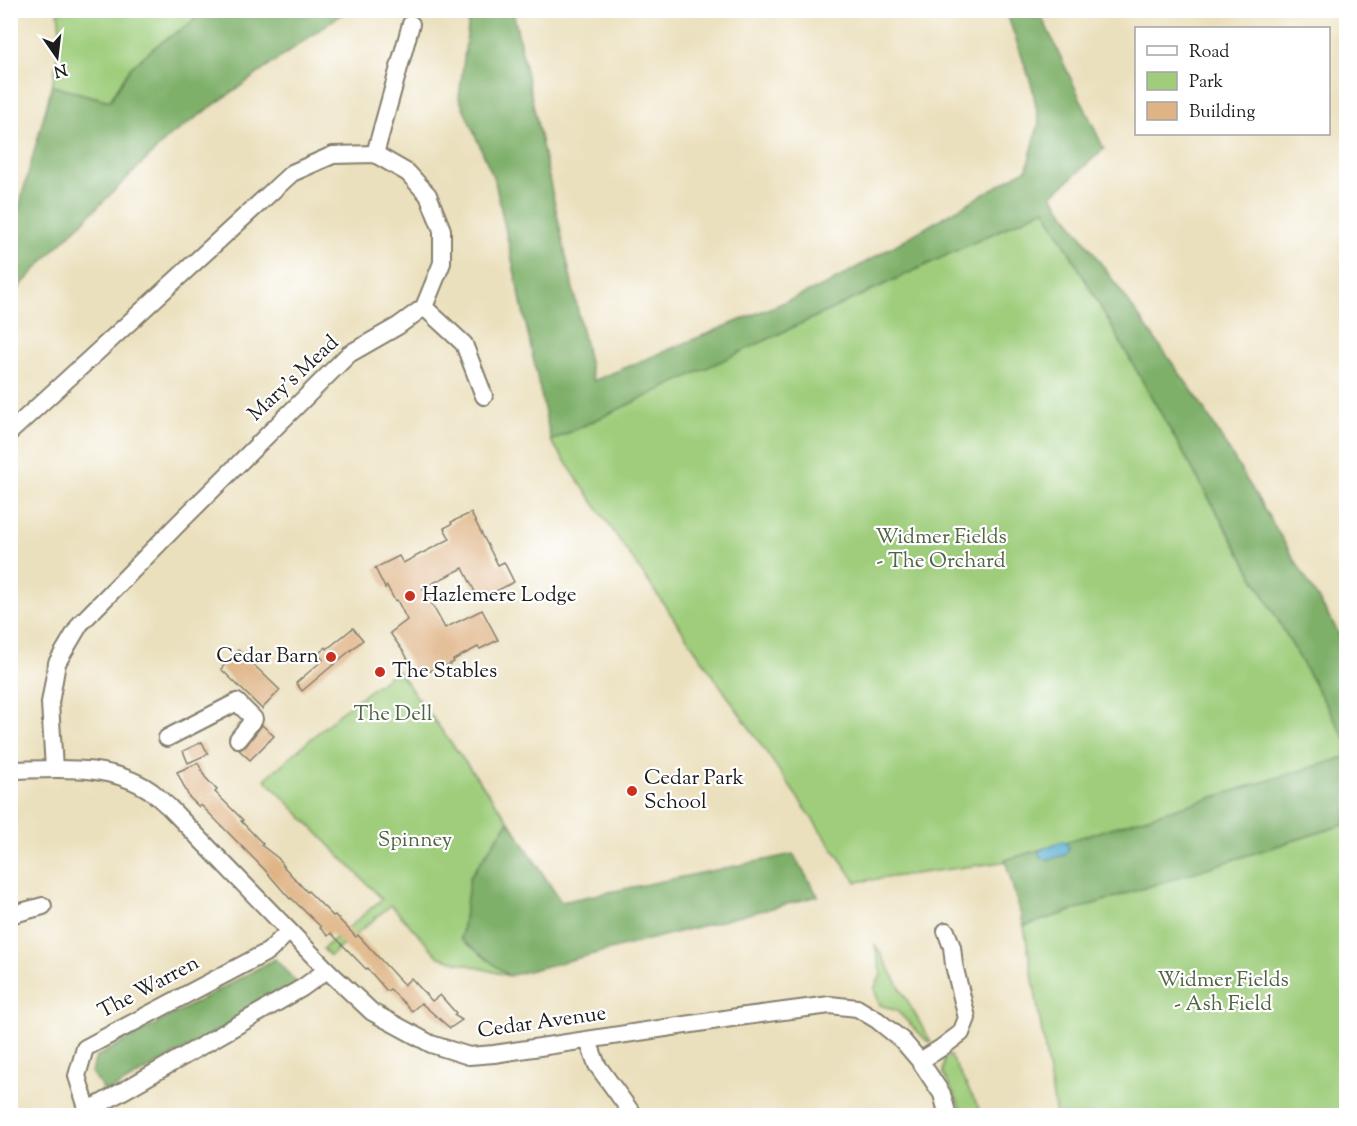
<svg xmlns="http://www.w3.org/2000/svg" width="1357" height="1126" viewBox="0 0 1357 1126" font-family="'Sorts Mill Goudy',serif">
  <style>
    .green { fill: #9fcd7b; stroke: #5e744c; stroke-width: 1.5 }
    .forest { fill: #7fb06b; stroke: #4e6644; stroke-width: 1.5 }
    .water { fill: #4faccd; stroke: #366474; stroke-width: 1.5 }
    .building { fill: #dfb485 }
    .lines { fill: none; stroke-linecap: round; stroke-linejoin: round }
    .minor-casing { stroke: #847e6c; stroke-width: 20 }
    .minor { stroke: #fff; stroke-width: 16 }
    .poi-dot { fill: #c8321e; stroke: #fff; stroke-width: 2 }
    .labels { text-anchor: middle; dominant-baseline: central; stroke-width: 4.5; stroke-linejoin: round; paint-order: stroke }
    .street-label { font-size: 21px; fill: #1c1c1c; stroke: #fff }
    .park-label { font-size: 21px; fill: #506342; stroke: #fff }
    .poi-label { font-size: 21px; fill: #1c1c1c; stroke: #fff; text-anchor: start }
  </style>
  <rect width="100%" height="100%" fill="#fff"/>
  <filter id="ink" filterUnits="userSpaceOnUse"><feTurbulence type="fractalNoise" baseFrequency=".0167" numOctaves="2"/><feDisplacementMap in="SourceGraphic" scale="12" xChannelSelector="R" yChannelSelector="G"/><feConvolveMatrix kernelMatrix="1 2 1 2 8 2 1 2 1" color-interpolation-filters="sRGB"/></filter>
  <filter id="wash" filterUnits="userSpaceOnUse"><feTurbulence type="fractalNoise" baseFrequency=".008" numOctaves="4" result="noise"/><feDisplacementMap in="SourceGraphic" scale="24" xChannelSelector="R" yChannelSelector="G"/><feGaussianBlur stdDeviation="1.35" result="paint"/><feColorMatrix in="noise" values="0 0 0 0 0 0 0 0 0 0 0 0 0 0 0 0 0 1.4 0 .05"/><feComposite in="paint" operator="in"/></filter>
  <g filter="url(#wash)">
    <rect width="100%" height="100%" fill="#ebe0bd"/>
    <g class="green">
      <path d="M 58,11 L 202,11 L 190,24 L 160,43 L 130,68 L 110,101 L 52,86 L 61,39 Z"/>
      <path d="M 1045,209 L 1346,740 L 1346,757 L 1002,862 L 856,882 L 551,441 Z"/>
      <path d="M 397,670 L 509,821 L 470,877 L 461,939 L 509,976 L 439,957 L 391,905 L 330,956 L 323,949 L 382,899 L 265,779 L 346,708 Z"/>
      <path d="M 1346,824 L 1346,1115 L 1056,1115 L 1024,926 Z"/>
      <path d="M 875,944 L 931,1042 L 927,1041 L 897,1011 L 880,1005 L 874,989 L 881,975 Z"/>
      <path d="M 950,1055 L 980,1110 L 967,1115 L 963,1115 L 957,1099 L 943,1074 L 944,1059 Z"/>
    </g>
    <g class="forest">
      <path d="M 202,11 L 346,11 L 169,137 L 53,251 L 11,296 L 11,236 L 52,86 L 110,101 L 130,68 L 160,43 L 190,24 Z"/>
      <path d="M 470,11 L 513,11 L 593,381 L 828,284 L 1027,169 L 1039,122 L 1032,86 L 1006,11 L 1039,11 L 1104,149 L 1052,195 L 1198,399 L 1346,645 L 1346,740 L 1045,209 L 551,441 L 495,181 L 459,98 Z"/>
      <path d="M 1346,757 L 1346,824 L 1024,926 L 1005,860 Z"/>
      <path d="M 509,821 L 561,902 L 793,854 L 818,896 L 509,976 L 461,939 L 470,877 Z"/>
      <path d="M 275,959 L 299,985 L 106,1093 L 91,1072 L 96,1057 Z"/>
    </g>
    <path class="water" d="M 1062,841 L 1067,843 L 1069,849 L 1065,855 C 1056,857 1047,862 1039,857 L 1039,851 L 1042,849 Z"/>
    <g id="blocks">
      <g class="building">
        <path d="M 471,513 L 498,565 L 504,562 L 514,582 L 479,600 L 463,568 L 423,588 L 445,628 L 482,610 L 498,640 L 480,649 L 478,647 L 453,660 L 454,662 L 440,669 L 439,667 L 417,677 L 405,654 L 390,633 L 407,620 L 397,600 L 395,601 L 387,586 L 385,588 L 375,568 L 399,556 L 403,563 L 450,539 L 444,528 L 452,524 L 451,522 Z"/>
        <path d="M 353,628 L 363,640 L 302,691 L 296,683 L 323,660 L 318,654 L 326,647 L 327,649 Z"/>
        <path d="M 238,650 L 280,690 L 262,709 L 221,669 Z"/>
        <path d="M 262,725 L 274,736 L 250,760 L 239,750 L 246,746 Z"/>
        <path d="M 202,742 L 208,754 L 188,763 L 183,751 Z"/>
        <path d="M 198,763 L 205,777 L 217,790 L 215,792 L 243,820 L 241,821 L 263,844 L 261,845 L 278,858 L 284,866 L 283,866 L 307,892 L 308,891 L 333,916 L 335,915 L 356,937 L 358,935 L 404,985 L 411,978 L 432,1001 L 440,995 L 456,1013 L 454,1015 L 462,1020 L 450,1028 L 421,1003 L 412,1011 L 390,989 L 387,991 L 367,968 L 366,969 L 331,933 L 328,936 L 320,928 L 321,927 L 291,898 L 290,899 L 264,869 L 201,805 L 199,807 L 189,797 L 177,772 Z"/>
      </g>
    </g>
  </g>
  <g filter="url(#ink)">
    <use href="#blocks" fill-opacity="0" stroke="#847e6c" stroke-width="1.5"/>
    <g class="lines">
      <defs>
        <g id="minor">
          <path d="M 375,154 L 411,24"/>
          <path d="M 424,307 L 464,344 L 484,396"/>
          <path d="M 10,432 L 292,173 L 333,155 L 375,154 L 408,173 L 428,195 L 442,230 L 442,263 L 424,307 L 398,326 L 349,354 L 178,524 L 80,624 L 57,663 L 50,703 L 54,769"/>
          <path d="M 167,738 L 237,702 L 254,719 L 238,739"/>
          <path d="M 10,770 C 58,769 110,763 151,791 C 157,796 163,802 169,807 L 327,970 L 372,1012 L 431,1044 L 469,1056 L 494,1054 L 738,1017 L 830,1005 L 857,1008 L 877,1020 L 902,1040 L 920,1061 L 942,1094 L 948,1116"/>
          <path d="M 10,915 L 43,906"/>
          <path d="M 588,1041 L 597,1065 L 634,1116"/>
          <path d="M 920,1061 L 941,1048 L 961,1033 L 967,1018 L 954,965 L 952,947 L 946,931"/>
          <path d="M 88,1111 L 77,1076 L 85,1048 L 269,951 L 289,931"/>
          <path d="M 84,1116 L 88,1111 L 302,988 L 327,970"/>
        </g>
      </defs>
      <use href="#minor" class="minor-casing"/>
      <use href="#minor" class="minor"/>
    </g>
  </g>
  <g class="poi-dot">
    <circle cx="410" cy="596" r="6"/>
    <circle cx="331" cy="657" r="6"/>
    <circle cx="380" cy="672" r="6"/>
    <circle cx="632" cy="791" r="6"/>
  </g>
  <g class="labels">
    <g class="street-label">
      <text transform="translate(294 379) rotate(-43)">Mary's Mead</text>
      <text transform="translate(149 988) rotate(-28)">The Warren</text>
      <text transform="translate(542 1023) rotate(-8)">Cedar Avenue</text>
    </g>
    <g class="park-label">
      <text x="941" y="538">Widmer Fields<tspan x="941" dy="24">- The Orchard</tspan></text>
      <text x="393" y="715">The Dell</text>
      <text x="415" y="841">Spinney</text>
      <text x="1223" y="981">Widmer Fields<tspan x="1223" dy="24">- Ash Field</tspan></text>
    </g>
    <g class="poi-label">
      <text x="422" y="596">Hazlemere Lodge</text>
      <text x="319" y="657" text-anchor="end">Cedar Barn</text>
      <text x="392" y="672">The Stables</text>
      <text x="644" y="779">Cedar Park<tspan x="644" dy="24">School</tspan></text>
    </g>
  </g>
  <rect width="1357" height="1126" fill="none" stroke="#fff" stroke-width="36"/>
  <rect x="1135" y="27" width="195" height="108" fill="#ffffff" stroke="#a4a4a4" stroke-width="1.5"/>
  <rect x="1147" y="46" width="30" height="9" fill="#ffffff" stroke="#a4a4a4" stroke-width="1.5"/>
  <text x="1189" y="57" font-size="18" fill="#1c1c1c">Road</text>
  <rect x="1147" y="72" width="30" height="18" fill="#9fcd7b" stroke="#a4a4a4" stroke-width="1.5"/>
  <text x="1189" y="87" font-size="18" fill="#1c1c1c">Park</text>
  <rect x="1147" y="102" width="30" height="18" fill="#dfb485" stroke="#a4a4a4" stroke-width="1.5"/>
  <text x="1189" y="117" font-size="18" fill="#1c1c1c">Building</text>
  <g transform="translate(57 57) rotate(166)" stroke="#ffffff" stroke-width="4.5" paint-order="stroke">
  <path d="M0-4.5L10 22L0 15L-10 22Z" fill="#1c1c1c"/>
  <text y="-9" font-size="16" font-weight="bold" text-anchor="middle" fill="#1c1c1c">N</text>
  </g>
</svg>
